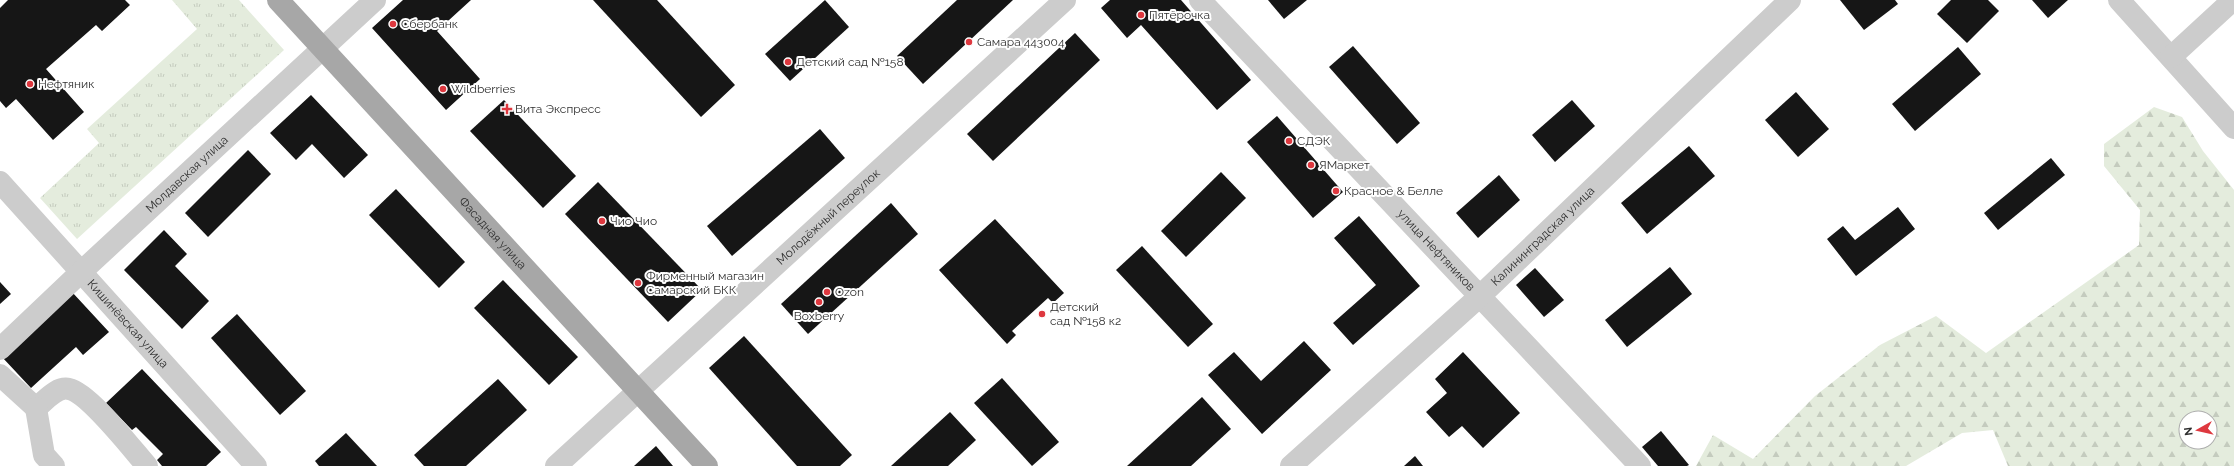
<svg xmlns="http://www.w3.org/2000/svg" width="2234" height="466" viewBox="0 0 2234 466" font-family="Raleway,sans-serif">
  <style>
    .forest { fill: url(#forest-firs); fill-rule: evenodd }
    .park { fill: url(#park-tufts) }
    .building { fill: #161616 }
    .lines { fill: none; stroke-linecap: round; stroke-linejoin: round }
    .minor { stroke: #ccc; stroke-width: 22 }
    .major { stroke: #a7a7a7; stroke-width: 22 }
    .poi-dot { fill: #de383f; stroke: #fff; stroke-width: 1.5 }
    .labels { text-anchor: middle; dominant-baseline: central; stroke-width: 4; stroke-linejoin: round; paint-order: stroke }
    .poi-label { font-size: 12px; fill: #2f2f2f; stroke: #fff; text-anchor: start }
    .street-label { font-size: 12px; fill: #2f2f2f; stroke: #fff }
  </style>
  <defs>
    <pattern id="forest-firs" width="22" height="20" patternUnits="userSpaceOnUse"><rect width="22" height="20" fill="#e4ecdd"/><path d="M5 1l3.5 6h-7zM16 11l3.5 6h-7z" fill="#c4cbbe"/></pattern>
    <pattern id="park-tufts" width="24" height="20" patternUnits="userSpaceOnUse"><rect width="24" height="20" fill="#e4ecdd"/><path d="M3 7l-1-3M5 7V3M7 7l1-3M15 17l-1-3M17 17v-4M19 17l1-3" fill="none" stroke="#c4cbbe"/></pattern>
  </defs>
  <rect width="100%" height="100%" fill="#fff"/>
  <path class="forest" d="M 2154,107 L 2182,117 L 2203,151 L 2234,190 L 2234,466 L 2008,466 L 1993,430 L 1962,433 L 1906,466 L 1696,466 L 1713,435 L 1753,459 L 1815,396 L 1880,345 L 1936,316 L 1986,353 L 2139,245 L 2140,210 L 2104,166 L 2104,144 ZM 2186,418 L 2210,418 L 2210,442 L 2186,442 Z"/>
  <path class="park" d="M 172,0 L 239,0 L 284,50 L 77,239 L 40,198 L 99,143 L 87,129 L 197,29 Z"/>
  <g class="building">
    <path d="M 8,0 L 125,0 L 130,5 L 102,31 L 96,25 L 46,69 L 84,112 L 53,140 L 16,99 L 6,108 L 0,101 L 0,8 Z"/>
    <path d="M 403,0 L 471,0 L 437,31 L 480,79 L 446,110 L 372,28 Z"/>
    <path d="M 593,0 L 657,0 L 735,85 L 701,117 Z"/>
    <path d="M 825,0 L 849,27 L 790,81 L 765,54 Z"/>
    <path d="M 957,0 L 1013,0 L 923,84 L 897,56 Z"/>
    <path d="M 1110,0 L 1181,0 L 1251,80 L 1217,110 L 1141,25 L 1127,38 L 1101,8 Z"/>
    <path d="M 1268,0 L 1307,0 L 1284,19 Z"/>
    <path d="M 1840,0 L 1895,0 L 1898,4 L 1864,30 Z"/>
    <path d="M 1951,0 L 1988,0 L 1999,11 L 1967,43 L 1937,14 Z"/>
    <path d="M 2032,0 L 2068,0 L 2048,18 Z"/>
    <path d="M 1075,33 L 1100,60 L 993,161 L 967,134 Z"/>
    <path d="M 1353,46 L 1420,123 L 1397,144 L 1329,67 Z"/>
    <path d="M 1958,47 L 1981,74 L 1915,131 L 1892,104 Z"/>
    <path d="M 1796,92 L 1829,129 L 1798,157 L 1765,120 Z"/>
    <path d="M 311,95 L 368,155 L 344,178 L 312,144 L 296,160 L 270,133 Z"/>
    <path d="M 504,100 L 576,176 L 543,208 L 470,131 Z"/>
    <path d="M 1572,100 L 1595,126 L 1555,162 L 1532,135 Z"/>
    <path d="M 1277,116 L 1343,192 L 1313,218 L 1247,142 Z"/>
    <path d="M 820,129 L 845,158 L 732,256 L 707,226 Z"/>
    <path d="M 1689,146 L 1715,176 L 1647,234 L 1621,203 Z"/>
    <path d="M 248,150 L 271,174 L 208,237 L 185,213 Z"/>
    <path d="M 2051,158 L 2065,175 L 1998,230 L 1984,213 Z"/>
    <path d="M 1221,172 L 1246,198 L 1186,257 L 1161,231 Z"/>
    <path d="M 1499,175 L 1520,200 L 1478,238 L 1456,213 Z"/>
    <path d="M 598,182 L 702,290 L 668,322 L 565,214 Z"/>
    <path d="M 396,189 L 465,262 L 439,288 L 369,215 Z"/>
    <path d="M 891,203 L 918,234 L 808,334 L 781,304 Z"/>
    <path d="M 1898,207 L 1915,229 L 1856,276 L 1827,239 L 1843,226 L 1855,240 Z"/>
    <path d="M 1359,216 L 1420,286 L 1353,345 L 1333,323 L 1376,285 L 1334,238 Z"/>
    <path d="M 995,219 L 1064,293 L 1053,303 L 1048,298 L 1012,331 L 1016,335 L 1007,344 L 939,270 Z"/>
    <path d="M 164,230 L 187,254 L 175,266 L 209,301 L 182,329 L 124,270 Z"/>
    <path d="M 1142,246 L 1213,324 L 1188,347 L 1116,270 Z"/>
    <path d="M 1670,267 L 1692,294 L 1627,347 L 1605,320 Z"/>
    <path d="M 1535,268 L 1564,300 L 1544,317 L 1516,285 Z"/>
    <path d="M 503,280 L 578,357 L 549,385 L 474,308 Z"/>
    <path d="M 0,282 L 11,294 L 0,304 Z"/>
    <path d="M 72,292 L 109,332 L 83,355 L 76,347 L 31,388 L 2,357 Z"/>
    <path d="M 237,314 L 306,391 L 280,415 L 211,338 Z"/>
    <path d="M 744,336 L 852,455 L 840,466 L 797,466 L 709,368 Z"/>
    <path d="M 1304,341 L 1331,370 L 1262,434 L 1208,375 L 1234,352 L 1261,381 Z"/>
    <path d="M 1463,352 L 1520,413 L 1483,448 L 1462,426 L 1449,437 L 1426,412 L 1447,393 L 1435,379 Z"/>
    <path d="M 142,369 L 221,452 L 206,466 L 162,466 L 157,460 L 163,454 L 136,427 L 132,430 L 106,403 Z"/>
    <path d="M 1002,378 L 1059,442 L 1032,466 L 974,403 Z"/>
    <path d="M 498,379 L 527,410 L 466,466 L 424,466 L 414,455 Z"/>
    <path d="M 1202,397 L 1231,429 L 1191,466 L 1127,466 Z"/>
    <path d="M 950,412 L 976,440 L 948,466 L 891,466 Z"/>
    <path d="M 1661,431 L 1689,465 L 1687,466 L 1658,466 L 1642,447 Z"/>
    <path d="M 346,433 L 377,466 L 319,466 L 315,461 Z"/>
    <path d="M 656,446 L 673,466 L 634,466 Z"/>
    <path d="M 1415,456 L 1423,466 L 1404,466 Z"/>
  </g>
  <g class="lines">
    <g class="minor">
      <path id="s1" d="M 1200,0 L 1640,466"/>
      <path d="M 2119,0 L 2234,128"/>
      <path d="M 2171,57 L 2233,0"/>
      <path id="s2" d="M 0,182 L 256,466"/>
      <path id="s3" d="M 0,349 L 81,272 L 375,0"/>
      <path d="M 0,375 L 36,408 C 45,401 57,386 69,389 C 89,393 132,449 147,466"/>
      <path d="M 36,408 L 44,455 L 54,466"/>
      <path id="s4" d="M 556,466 L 1065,0"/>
      <path id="s5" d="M 1291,466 L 1479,297 L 1790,0"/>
    </g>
    <path class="major" id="s6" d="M 278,0 L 707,466"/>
  </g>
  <g class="poi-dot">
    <circle cx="1141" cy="15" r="4"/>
    <circle cx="393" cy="24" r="4"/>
    <circle cx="969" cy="42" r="4"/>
    <circle cx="788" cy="62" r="4"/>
    <circle cx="30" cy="84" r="4"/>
    <circle cx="443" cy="89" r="4"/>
    <path d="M505 103h4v4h4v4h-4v4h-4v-4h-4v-4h4z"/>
    <circle cx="1289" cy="141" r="4"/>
    <circle cx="1311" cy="165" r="4"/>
    <circle cx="1336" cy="191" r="4"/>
    <circle cx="602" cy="221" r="4"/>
    <circle cx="638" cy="283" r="4"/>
    <circle cx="827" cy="292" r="4"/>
    <circle cx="819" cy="302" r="4"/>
    <circle cx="1042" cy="314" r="4"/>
  </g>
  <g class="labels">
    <g class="poi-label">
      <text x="1149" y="15">Пятёрочка</text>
      <text x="401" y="24">Сбербанк</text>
      <text x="977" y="42">Самара 443004</text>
      <text x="796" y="62">Детский сад №158</text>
      <text x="38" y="84">Нефтяник</text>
      <text x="451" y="89">Wildberries</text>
      <text x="515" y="109">Вита Экспресс</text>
      <text x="1297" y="141">СДЭК</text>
      <text x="1319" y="165">ЯМаркет</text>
      <text x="1344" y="191">Красное &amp; Белле</text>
      <text x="610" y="221">Чио Чио</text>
      <text x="646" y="276">Фирменный магазин<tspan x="646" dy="14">Самарский БКК</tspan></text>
      <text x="835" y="292">Ozon</text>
      <text x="1050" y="307">Детский<tspan x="1050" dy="14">сад №158 к2</tspan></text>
      <text x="819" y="316" text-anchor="middle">Boxberry</text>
    </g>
    <g class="street-label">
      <text stroke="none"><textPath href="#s3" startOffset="256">Молдавская улица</textPath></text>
      <text stroke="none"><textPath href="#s4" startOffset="369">Молодёжный переулок</textPath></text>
      <text stroke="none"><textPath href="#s6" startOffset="317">Фасадная улица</textPath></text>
      <text stroke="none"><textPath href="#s5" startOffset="341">Калининградская улица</textPath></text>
      <text stroke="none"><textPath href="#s1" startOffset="344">улица Нефтяников</textPath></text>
      <text stroke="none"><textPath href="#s2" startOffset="191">Кишинёвская улица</textPath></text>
    </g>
  </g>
  <g transform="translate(2198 430) rotate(262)"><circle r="19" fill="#ffffff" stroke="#acacac"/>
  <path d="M0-3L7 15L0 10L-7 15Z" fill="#de383f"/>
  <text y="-6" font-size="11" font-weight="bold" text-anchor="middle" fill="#2f2f2f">N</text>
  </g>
</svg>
